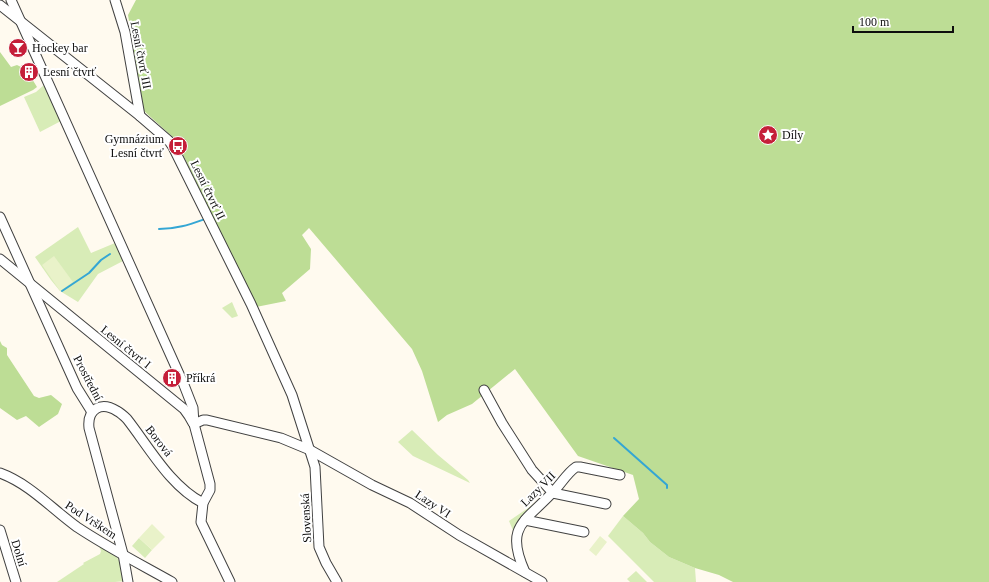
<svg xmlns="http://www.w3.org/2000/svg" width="989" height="582" viewBox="0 0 989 582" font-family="Georgia,serif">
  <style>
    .green { fill: #d8ecb7 }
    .forest { fill: #bddd95 }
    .pitch { fill: #e9f2c9 }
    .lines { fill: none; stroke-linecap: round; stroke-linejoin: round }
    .stream { stroke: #34a6d4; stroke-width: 2 }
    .minor-casing { stroke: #414141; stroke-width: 11 }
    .minor { stroke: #fff; stroke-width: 9 }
    .labels { text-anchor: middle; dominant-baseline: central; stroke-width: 4; stroke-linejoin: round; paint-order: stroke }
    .poi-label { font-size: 12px; fill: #0e0e0e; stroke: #fff; text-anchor: start }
    .street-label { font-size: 12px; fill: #0e0e0e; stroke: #fff }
  </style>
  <rect width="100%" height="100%" fill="#fffaef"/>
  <g class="green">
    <path d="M 44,85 L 47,89 L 61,121 L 40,132 L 24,97 L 36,92 Z"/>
    <path d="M 78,227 L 91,253 L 115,243 L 123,261 L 98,274 L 78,302 L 60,291 L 51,280 L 35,257 Z"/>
    <path d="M 232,302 L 238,316 L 232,318 L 222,308 Z"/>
    <path d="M 412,430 L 438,455 L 468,480 L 470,483 L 413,456 L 398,442 Z"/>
    <path d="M 548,491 L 515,535 L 509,521 L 531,506 Z"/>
    <path d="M 623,516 L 643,533 L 650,542 L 669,557 L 695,568 L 696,582 L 654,582 L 608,536 Z"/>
    <path d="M 139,538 L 152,550 L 145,558 L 132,546 Z"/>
    <path d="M 97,541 C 118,556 119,555 126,581 L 115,582 L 57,582 L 84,564 L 83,563 L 100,554 L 101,551 Z"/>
    <path d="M 636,571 L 647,582 L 630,582 L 627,579 Z"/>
  </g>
  <g class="forest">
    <path d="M 136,0 L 989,0 L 989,582 L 733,582 L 719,575 L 695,568 L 669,557 L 650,542 L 643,533 L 623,516 L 639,499 L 633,475 L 578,456 L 515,369 L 472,404 L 447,415 L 438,422 L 422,371 L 412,349 L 309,228 L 302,235 L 311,249 L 310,269 L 282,293 L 286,301 L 256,307 L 176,140 L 144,111 L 128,15 Z"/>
    <path d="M 0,52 L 11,67 L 17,65 L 19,66 L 26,69 L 37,87 L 33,90 L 0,106 Z"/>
    <path d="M 0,341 L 2,345 L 7,348 L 7,355 L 34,396 L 39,398 L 51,395 L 62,404 L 58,414 L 39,427 L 26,416 L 17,420 L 0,408 Z"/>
  </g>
  <g class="pitch">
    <path d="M 54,256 L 73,282 L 60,291 L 42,265 Z"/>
    <path d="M 152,524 L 165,537 L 152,550 L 139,538 Z"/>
    <path d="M 600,536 L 607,542 L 596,556 L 589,550 Z"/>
  </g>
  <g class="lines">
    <g class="stream">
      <path d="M 159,229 C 177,229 188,225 205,219"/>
      <path d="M 62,291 L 89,273 L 101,260 L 110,254"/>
      <path d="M 614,438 L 667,485 L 667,488"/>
    </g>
    <defs>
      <g id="minor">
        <path d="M 11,0 L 184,385 L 193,408 L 194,424 L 210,484 L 210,490 L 203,503 L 201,522 L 230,582"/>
        <path d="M 115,0 L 125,32 L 140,116"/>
        <path d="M 0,5 L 140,116 L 169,141 L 173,147 L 251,304 L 292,395 L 315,467 L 319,547 L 326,563 L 337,582"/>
        <path d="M 0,217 L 77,388 L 92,412"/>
        <path d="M 0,259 L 184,409 L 189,416 L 193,423"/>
        <path d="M 484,390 L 502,423 L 532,470 L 553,493 L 606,504"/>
        <path d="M 194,424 L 203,420 L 207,420 L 281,438 L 310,450 L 372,485 L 410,503 L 459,535 L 542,582"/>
        <path d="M 0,473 C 30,484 52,509 77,527 C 107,547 140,564 172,582"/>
        <path d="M 525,520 L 584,532"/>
        <path d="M 0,530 L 16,582"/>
        <path d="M 525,572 C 504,526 525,522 553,492 C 561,484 567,473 576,467 L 580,467 L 620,475"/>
        <path d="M 128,582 L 123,554 L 89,428 C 87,409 101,401 117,411 C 121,413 124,416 127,419 C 149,447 170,486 203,503"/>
      </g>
    </defs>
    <use href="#minor" class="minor-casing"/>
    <use href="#minor" class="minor"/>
  </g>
  <defs>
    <symbol id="bar-disc" viewBox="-11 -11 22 22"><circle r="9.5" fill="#c51f39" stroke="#fff"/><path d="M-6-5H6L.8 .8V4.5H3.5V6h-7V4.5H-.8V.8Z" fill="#fff"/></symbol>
    <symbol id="building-disc" viewBox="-11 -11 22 22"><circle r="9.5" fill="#c51f39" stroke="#fff"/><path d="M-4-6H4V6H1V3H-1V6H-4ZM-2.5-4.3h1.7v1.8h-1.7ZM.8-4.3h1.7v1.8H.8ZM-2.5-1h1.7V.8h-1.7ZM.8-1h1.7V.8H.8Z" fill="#fff"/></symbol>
    <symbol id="sight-disc" viewBox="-11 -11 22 22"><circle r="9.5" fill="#c51f39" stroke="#fff"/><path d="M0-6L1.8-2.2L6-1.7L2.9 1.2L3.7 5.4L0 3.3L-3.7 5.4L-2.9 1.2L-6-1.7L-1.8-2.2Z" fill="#fff"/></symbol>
    <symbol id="bus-disc" viewBox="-11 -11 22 22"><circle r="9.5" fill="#c51f39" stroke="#fff"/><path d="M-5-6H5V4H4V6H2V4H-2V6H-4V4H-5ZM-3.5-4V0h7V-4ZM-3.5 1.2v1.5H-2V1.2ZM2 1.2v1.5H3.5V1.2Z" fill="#fff"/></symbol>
  </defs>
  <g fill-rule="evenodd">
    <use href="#bar-disc" x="7" y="37" width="22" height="22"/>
    <use href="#building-disc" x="18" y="61" width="22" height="22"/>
    <use href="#sight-disc" x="757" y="124" width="22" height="22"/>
    <use href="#bus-disc" x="167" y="135" width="22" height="22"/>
    <use href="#building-disc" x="161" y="367" width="22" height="22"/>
  </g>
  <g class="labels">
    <g class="poi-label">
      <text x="32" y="48">Hockey bar</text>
      <text x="43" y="72">Lesní čtvrť</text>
      <text x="782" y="135">Díly</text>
      <text x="164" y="139" text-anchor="end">Gymnázium<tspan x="164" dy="14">Lesní čtvrť</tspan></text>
      <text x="186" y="378">Příkrá</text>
    </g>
    <g class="street-label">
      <text transform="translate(141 55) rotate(79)">Lesní čtvrť III</text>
      <text transform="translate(208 190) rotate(64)">Lesní čtvrť II</text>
      <text transform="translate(126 347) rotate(39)">Lesní čtvrť I</text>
      <text transform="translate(88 378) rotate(62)">Prostřední</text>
      <text transform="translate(159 441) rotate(52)">Borová</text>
      <text transform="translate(538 489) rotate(-45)">Lazy VII</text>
      <text transform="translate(433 504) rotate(33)">Lazy VI</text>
      <text transform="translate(306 518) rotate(-93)">Slovenská</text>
      <text transform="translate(91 520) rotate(33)">Pod Vrškem</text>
      <text transform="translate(19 553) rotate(73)">Dolní</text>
    </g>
  </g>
  <path d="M853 26v6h100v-6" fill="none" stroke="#0e0e0e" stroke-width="2"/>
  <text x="859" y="26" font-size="12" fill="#0e0e0e" stroke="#ffffff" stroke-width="3" paint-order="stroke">100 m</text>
</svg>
